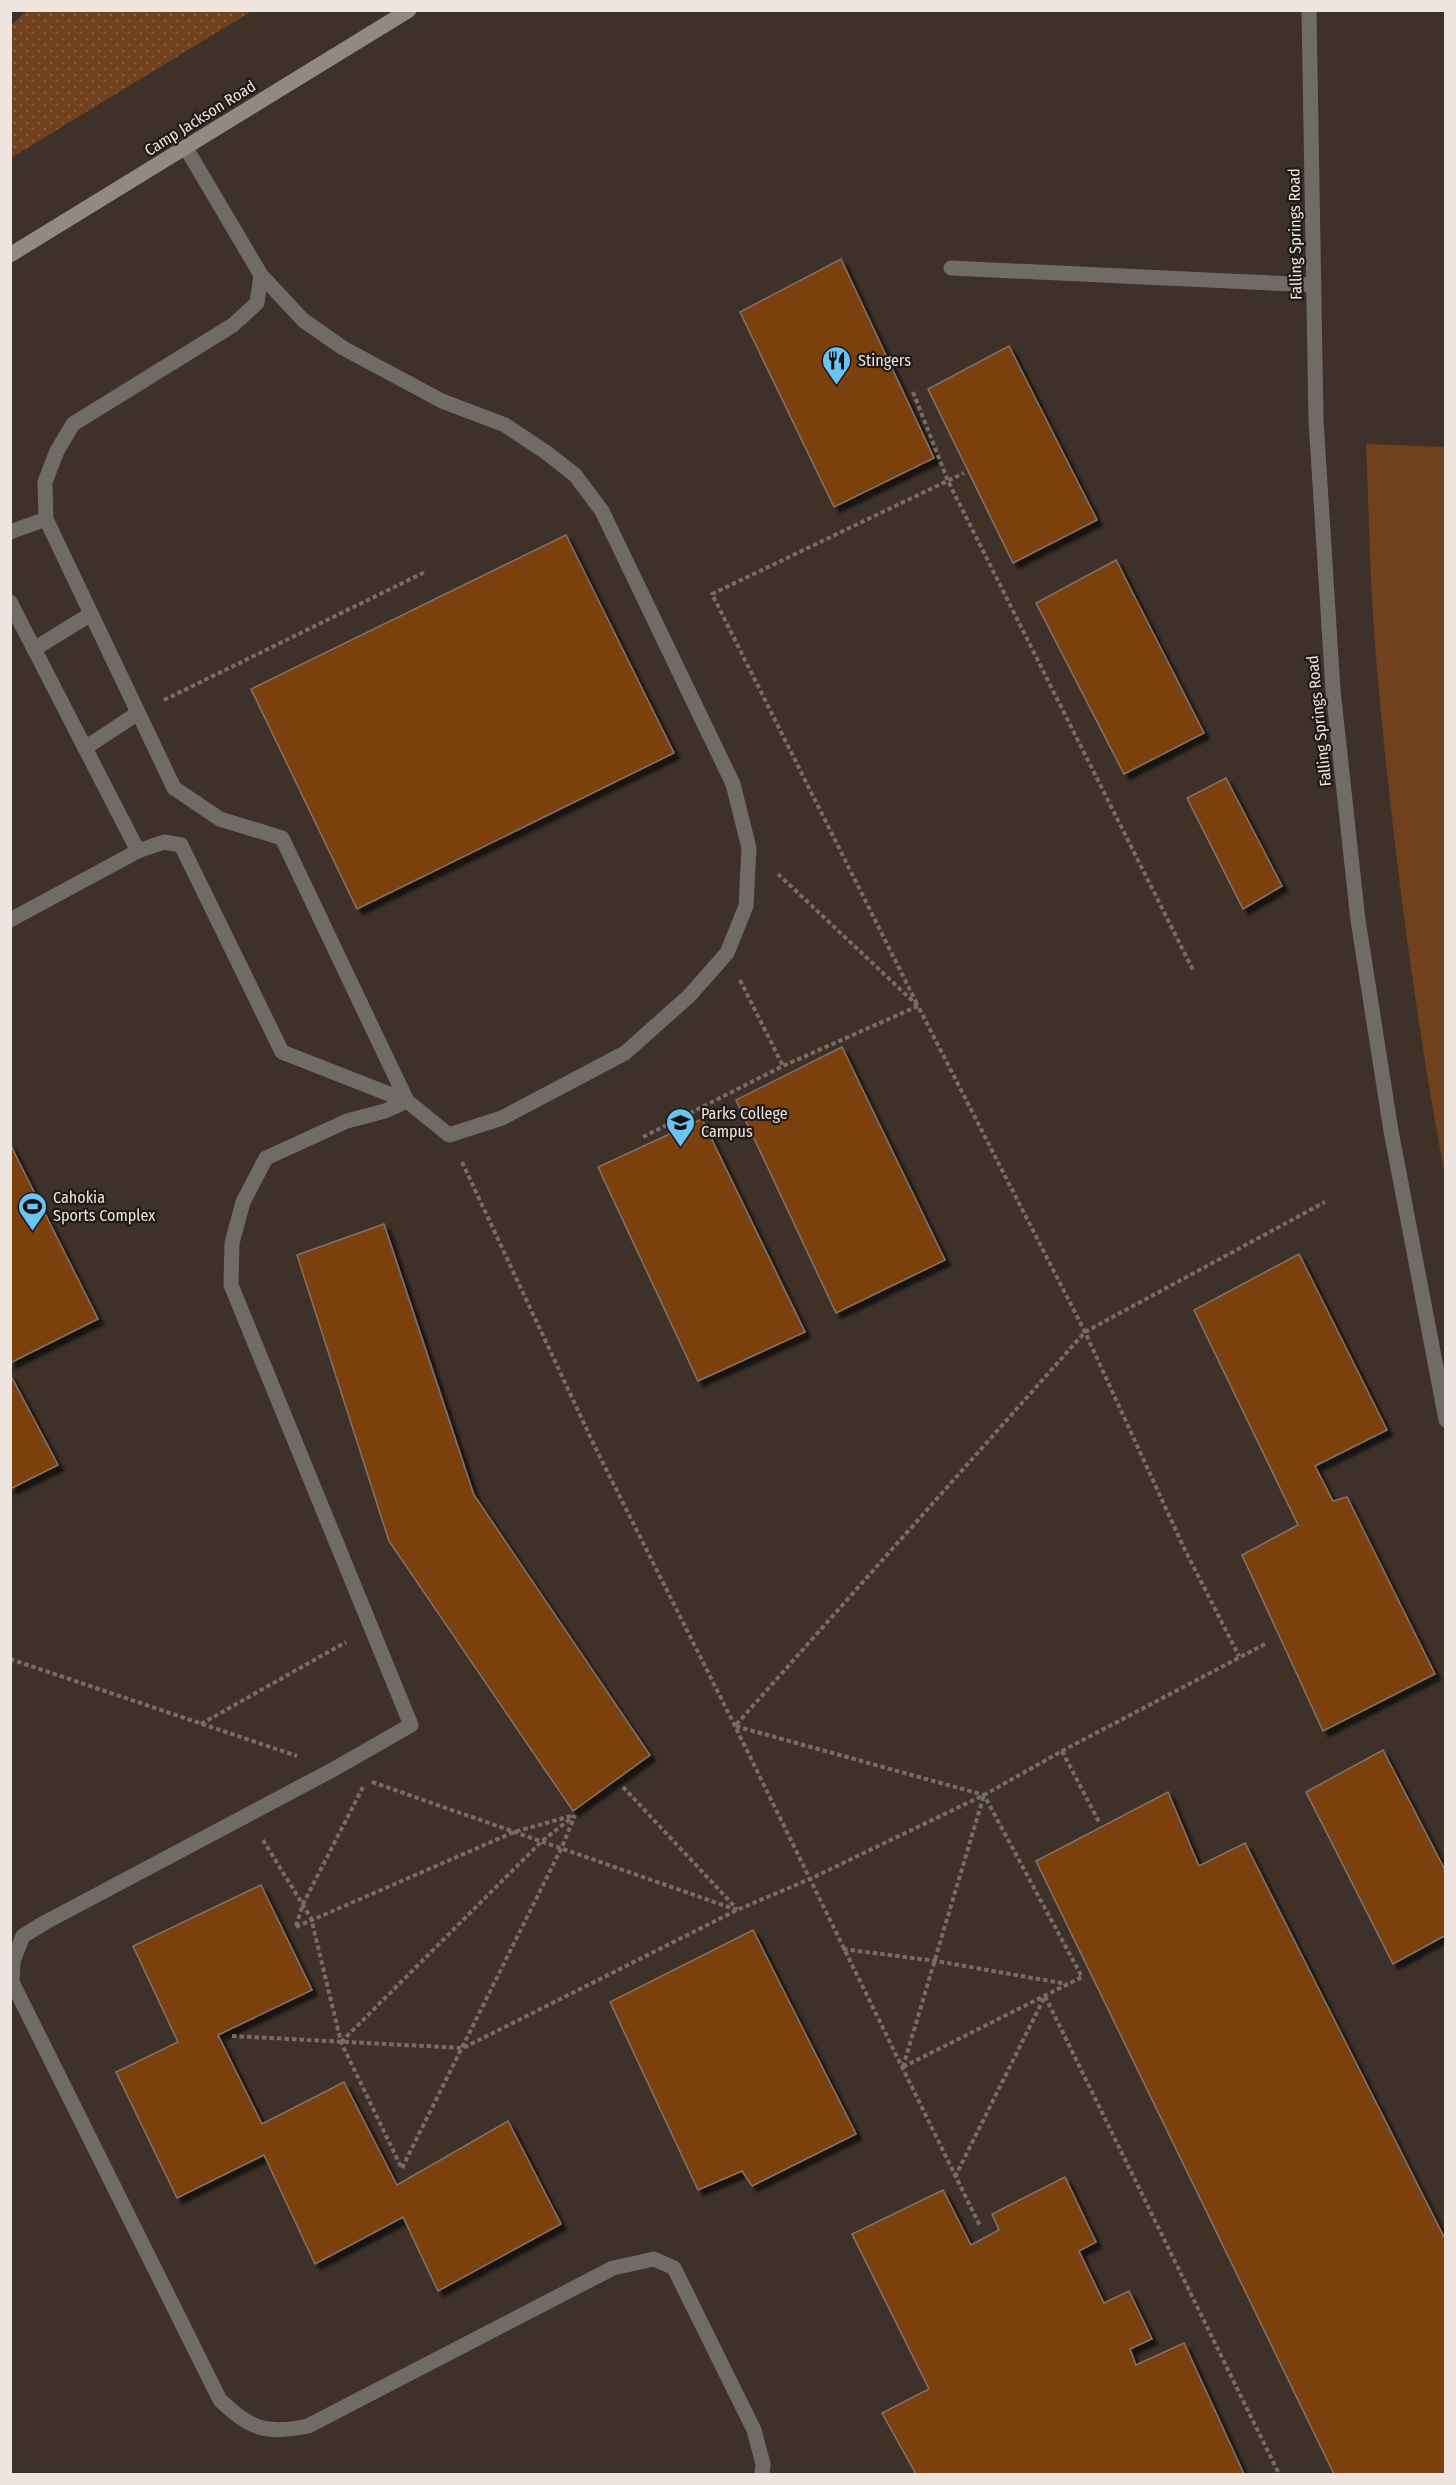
<svg xmlns="http://www.w3.org/2000/svg" width="1456" height="2485" viewBox="0 0 1456 2485" font-family="'Fira Sans Condensed',sans-serif">
  <style>
    .grass { fill: url(#grass-dots) }
    .green { fill: #71401d }
    .building { fill: #7b400f; stroke: #82736b; stroke-width: 1.5; filter: url(#shadow) }
    .lines { fill: none; stroke-linecap: round; stroke-linejoin: round }
    .path { stroke: #786d66; stroke-width: 4; stroke-dasharray: 4.5 3; stroke-linecap: butt }
    .service { stroke: #716b67; stroke-width: 15 }
    .tertiary { stroke: #716b67; stroke-width: 15 }
    .secondary { stroke: #938983; stroke-width: 15 }
    .labels { text-anchor: middle; dominant-baseline: central; stroke-width: 4.5; stroke-linejoin: round; paint-order: stroke }
    .street-label { font-size: 16px; fill: #eee5e0; stroke: #201a17 }
    .poi-label { font-size: 16px; fill: #eee5e0; stroke: #201a17; text-anchor: start }
  </style>
  <defs>
    <pattern id="grass-dots" width="8" height="8" patternUnits="userSpaceOnUse" patternTransform="scale(1.5)"><rect width="8" height="8" fill="#71401d"/><path d="M2 2h.1M6 6h.1" fill="none" stroke="#865b3e" stroke-width="1.8" stroke-linecap="round"/></pattern>
    <filter id="shadow"><feDropShadow dx="5.5" dy="5.5" stdDeviation="1.5" flood-color="#0009"/></filter>
  </defs>
  <rect width="100%" height="100%" fill="#3d3129"/>
  <path class="grass" d="M 27,11 L 27,10 L 252,11 L 11,158 L 11,25 Z"/>
  <path class="green" d="M 1366,444 L 1445,447 L 1445,1176 C 1413,1005 1391,831 1376,658 C 1370,587 1369,515 1366,444 Z"/>
  <g class="building">
    <path d="M 841,259 L 934,458 L 834,507 L 740,312 Z"/>
    <path d="M 1009,346 L 1097,520 L 1013,563 L 928,389 Z"/>
    <path d="M 566,535 L 674,753 L 357,909 L 251,689 Z"/>
    <path d="M 1116,560 L 1204,733 L 1124,774 L 1036,603 Z"/>
    <path d="M 1226,778 L 1282,886 L 1243,909 L 1187,798 Z"/>
    <path d="M 842,1047 L 945,1260 L 836,1313 L 736,1100 Z"/>
    <path d="M 702,1119 L 805,1332 L 698,1381 L 598,1167 Z"/>
    <path d="M 10,1144 L 98,1319 L 10,1363 Z"/>
    <path d="M 384,1224 L 474,1495 L 650,1755 L 573,1811 L 389,1541 L 297,1255 Z"/>
    <path d="M 1299,1254 L 1387,1430 L 1315,1466 L 1333,1501 L 1347,1497 L 1435,1674 L 1323,1731 L 1242,1555 L 1298,1525 L 1194,1310 Z"/>
    <path d="M 10,1374 L 58,1465 L 10,1489 Z"/>
    <path d="M 1383,1750 L 1446,1872 L 1446,1935 L 1393,1964 L 1306,1792 Z"/>
    <path d="M 1168,1792 L 1199,1866 L 1245,1843 L 1446,2241 L 1446,2474 L 1334,2474 L 1036,1861 Z"/>
    <path d="M 261,1885 L 312,1990 L 218,2035 L 262,2124 L 344,2082 L 397,2185 L 508,2121 L 561,2224 L 438,2291 L 403,2217 L 315,2264 L 264,2155 L 177,2198 L 116,2072 L 178,2042 L 133,1946 Z"/>
    <path d="M 753,1930 L 856,2134 L 752,2186 L 742,2171 L 698,2190 L 610,2002 Z"/>
    <path d="M 1065,2177 L 1096,2242 L 1079,2251 L 1104,2303 L 1129,2291 L 1152,2339 L 1130,2349 L 1136,2365 L 1184,2343 L 1244,2474 L 916,2474 L 882,2413 L 929,2389 L 852,2234 L 943,2190 L 971,2245 L 999,2230 L 992,2214 Z"/>
  </g>
  <g class="lines">
    <g class="path">
      <path d="M 913,392 L 948,481 L 1194,972"/>
      <path d="M 164,700 L 425,572"/>
      <path d="M 778,874 L 918,1006 L 1085,1332 L 1184,1548 L 1239,1656"/>
      <path d="M 740,980 L 783,1066"/>
      <path d="M 643,1137 L 783,1066 L 918,1006 L 712,594 L 964,473"/>
      <path d="M 462,1162 L 595,1447 L 735,1726 L 980,2226"/>
      <path d="M 10,1659 L 297,1756"/>
      <path d="M 201,1724 L 346,1642"/>
      <path d="M 1062,1751 L 1099,1822"/>
      <path d="M 372,1782 L 737,1910"/>
      <path d="M 623,1787 L 737,1909"/>
      <path d="M 263,1840 L 311,1918 L 341,2042 L 401,2167"/>
      <path d="M 296,1926 L 303,1904 L 363,1787"/>
      <path d="M 296,1927 L 514,1832 L 571,1816"/>
      <path d="M 843,1949 L 936,1961 L 1067,1984"/>
      <path d="M 232,2036 L 463,2048 L 737,1910 L 810,1879 L 984,1795 L 1062,1751 L 1265,1644"/>
      <path d="M 341,2042 L 542,1841 L 574,1816"/>
      <path d="M 903,2067 L 1082,1977 L 984,1795 L 735,1726 L 1085,1332 L 1325,1202"/>
      <path d="M 903,2067 L 984,1795"/>
      <path d="M 402,2168 L 562,1847 L 575,1815"/>
      <path d="M 955,2177 L 1045,1996 L 1279,2474"/>
    </g>
    <g class="service">
      <path d="M 186,148 L 261,275 L 257,303 L 233,325 L 73,424 L 57,451 L 45,482 L 46,519 L 174,788 L 220,819 L 282,838 L 407,1101 L 449,1135 L 502,1118 L 625,1053 L 689,996 L 727,953 L 746,906 L 749,848 L 733,784 L 602,511 L 575,475 L 547,453 L 505,425 L 442,401 L 343,348 L 303,320 L 261,275"/>
      <path d="M 951,268 L 1314,285"/>
      <path d="M 10,532 L 46,519"/>
      <path d="M 10,602 L 138,851 L 10,920"/>
      <path d="M 34,649 L 91,614"/>
      <path d="M 85,748 L 138,713"/>
      <path d="M 138,851 L 164,842 L 181,845 L 282,1052 L 407,1101"/>
      <path d="M 407,1101 L 385,1111 L 347,1121 L 266,1158 L 243,1202 L 232,1243 L 231,1285 L 411,1725 L 334,1769 L 44,1923 L 23,1936 L 13,1961 L 12,1982 L 220,2400 C 250,2429 266,2435 308,2426 L 613,2268 L 654,2259 L 674,2268 L 754,2430 L 763,2464 L 762,2474"/>
    </g>
    <path class="tertiary" d="M 1309,10 L 1316,420 L 1333,690 L 1358,920 L 1391,1131 L 1446,1420"/>
    <path class="secondary" d="M 10,255 L 409,10"/>
  </g>
  <defs>
    <symbol id="restaurant-pin" viewBox="-11 -11 22 30"><path d="M0 17L-7.5 6A9.5 9.5 0 1 1 7.5 6Z" fill="#6bc3f2" stroke="#201a17"/><path d="M-5-6h1v4h1v-4h1v4h1v-4h1v5L-1.5 .5V6h-2V.5L-5-1ZM5-6V6H3V1.5H1.5Q1.5-4 5-6Z" fill="#111"/></symbol>
    <symbol id="university-pin" viewBox="-11 -11 22 30"><path d="M0 17L-7.5 6A9.5 9.5 0 1 1 7.5 6Z" fill="#6bc3f2" stroke="#201a17"/><path d="M0-5L7-2L0 1L-7-2ZM-4 1L0 2.5L4 1V4Q0 6-4 4Z" fill="#111"/></symbol>
    <symbol id="stadium-pin" viewBox="-11 -11 22 30"><path d="M0 17L-7.5 6A9.5 9.5 0 1 1 7.5 6Z" fill="#6bc3f2" stroke="#201a17"/><path d="M0-5a6.5 5 0 1 0 0 10a6.5 5 0 1 0 0-10ZM-3.5-1.8h7v3.6h-7Z" fill="#111"/></symbol>
  </defs>
  <g fill-rule="evenodd">
    <use href="#restaurant-pin" x="820" y="344" width="33" height="45"/>
    <use href="#university-pin" x="664" y="1106" width="33" height="45"/>
    <use href="#stadium-pin" x="16" y="1190" width="33" height="45"/>
  </g>
  <g class="labels">
    <g class="street-label">
      <text transform="translate(200 118) rotate(-32)">Camp Jackson Road</text>
      <text transform="translate(1295 234) rotate(-91)">Falling Springs Road</text>
      <text transform="translate(1319 721) rotate(-96)">Falling Springs Road</text>
    </g>
    <g class="poi-label">
      <text x="858" y="360">Stingers</text>
      <text x="701" y="1113">Parks College<tspan x="701" dy="18">Campus</tspan></text>
      <text x="53" y="1197">Cahokia<tspan x="53" dy="18">Sports Complex</tspan></text>
    </g>
  </g>
  <rect width="1456" height="2485" fill="none" stroke="#eee5e0" stroke-width="24"/>
</svg>
